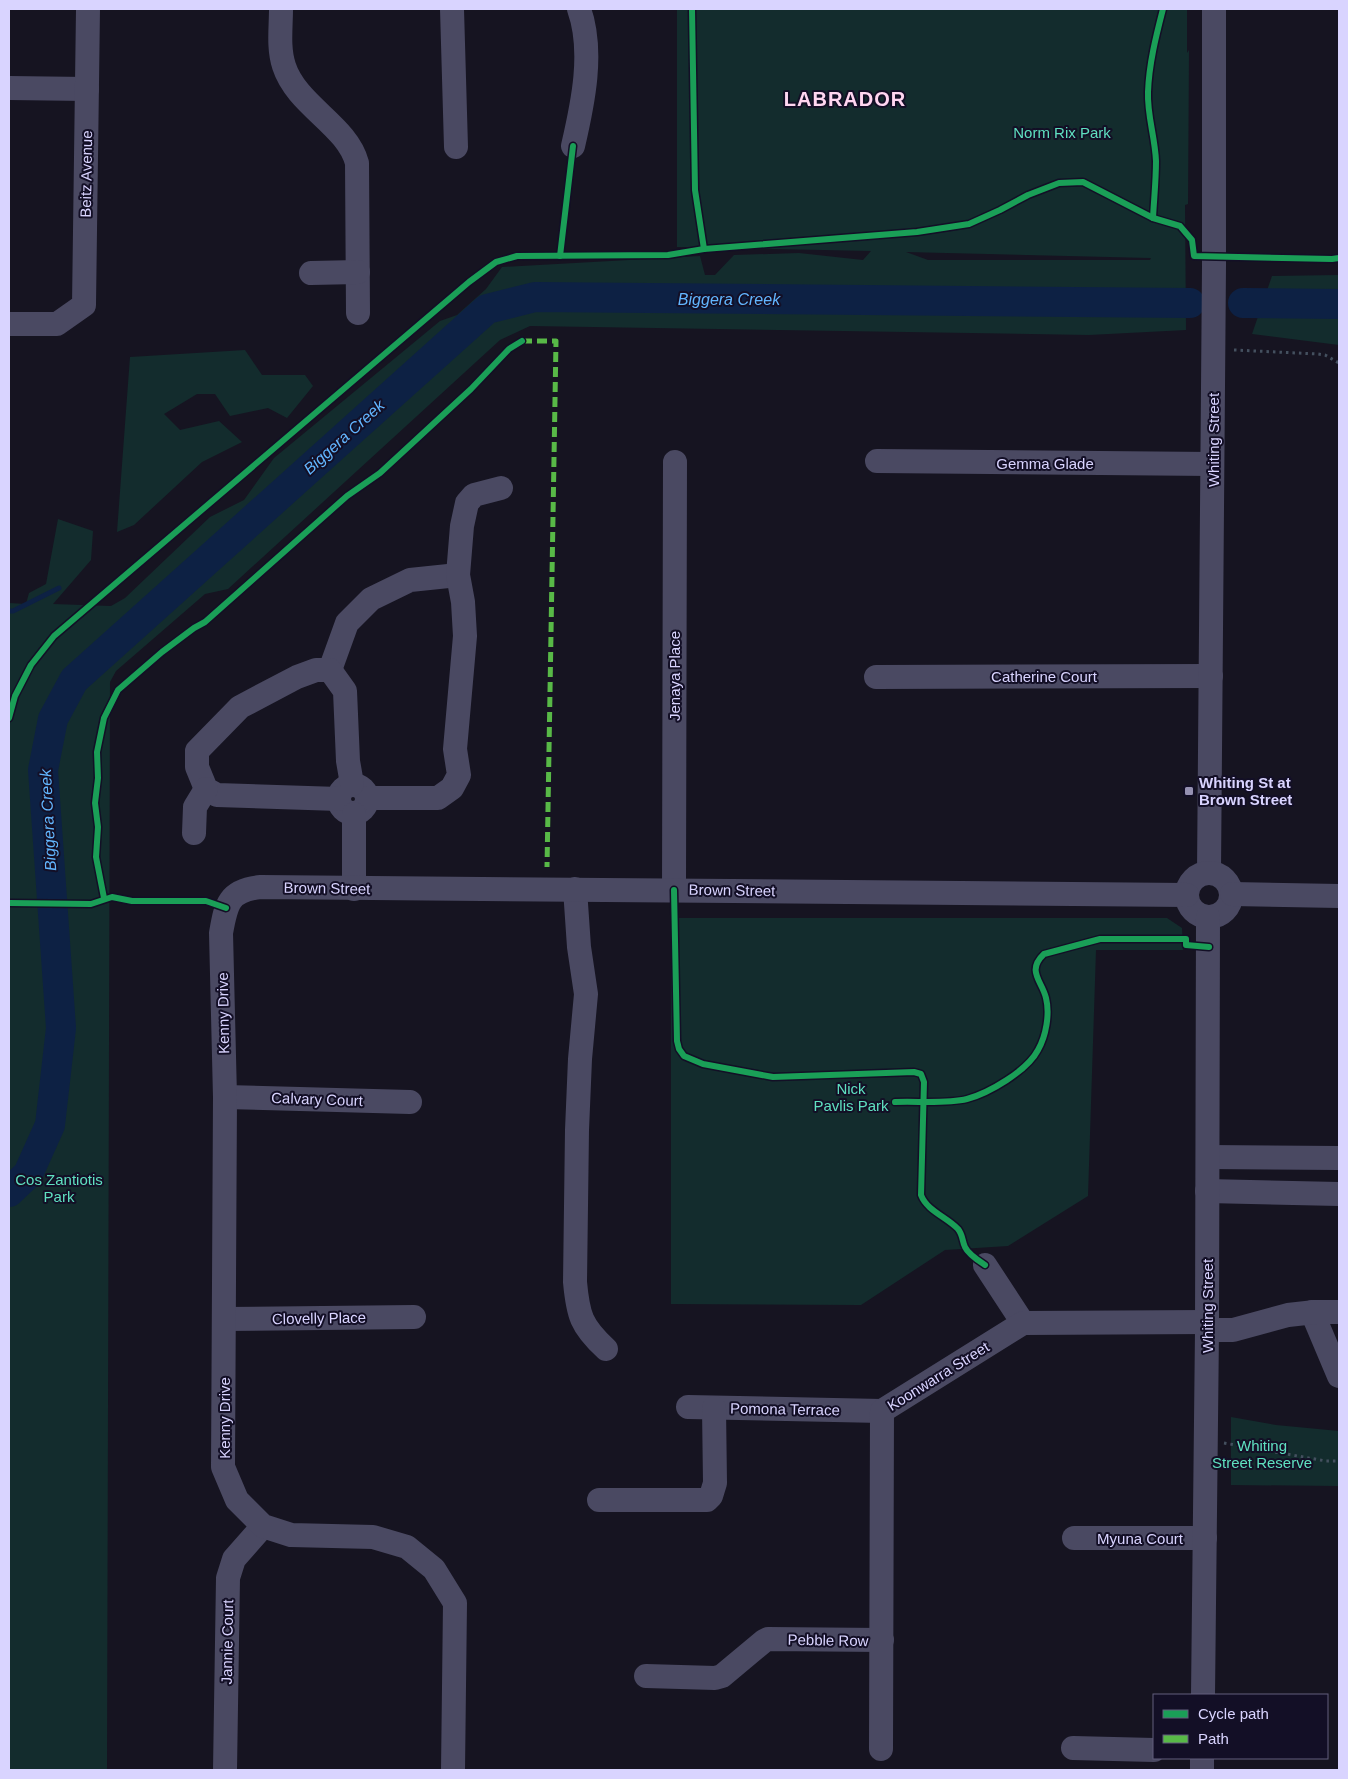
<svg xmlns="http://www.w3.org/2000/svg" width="1348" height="1779" viewBox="0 0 1348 1779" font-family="Helvetica,sans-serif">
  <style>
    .green { fill: #132c2d; fill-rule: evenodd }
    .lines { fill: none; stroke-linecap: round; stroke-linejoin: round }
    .stream { stroke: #0d2144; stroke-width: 5 }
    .river { stroke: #0d2144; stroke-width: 30 }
    .path { stroke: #44505f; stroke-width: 3; stroke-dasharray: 2.5 4; stroke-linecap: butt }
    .minor { stroke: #4a4962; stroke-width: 24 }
    .quiet { stroke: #58b947; stroke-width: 5; stroke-dasharray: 10 5; stroke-linecap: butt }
    .cycleway-casing { stroke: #130f26; stroke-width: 9 }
    .cycleway { stroke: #1a9f57; stroke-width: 6 }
    .poi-dot { fill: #9591b1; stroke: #130f26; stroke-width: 2 }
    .labels { text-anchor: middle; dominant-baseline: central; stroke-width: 4; stroke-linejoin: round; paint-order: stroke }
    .park-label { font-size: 15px; fill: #5fe0c0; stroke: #130f26 }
    .street-label { font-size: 15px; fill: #d9d4ff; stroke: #130f26 }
    .poi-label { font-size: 15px; font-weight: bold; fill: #d9d4ff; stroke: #130f26; text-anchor: start }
    .water-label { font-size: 16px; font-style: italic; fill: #62b6ff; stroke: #130f26 }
    .district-label { font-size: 20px; font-weight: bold; letter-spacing: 1px; fill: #ffd6f0; stroke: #130f26 }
  </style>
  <rect width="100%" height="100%" fill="#161421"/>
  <g class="green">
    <path d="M 677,9 L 1187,9 L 1187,53 L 1189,50 L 1188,204 L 1185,205 L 1186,330 L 1089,335 L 530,326 L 500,340 L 228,589 L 205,594 L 116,671 L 110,682 L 107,1770 L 9,1770 L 9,603 L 26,604 L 29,593 L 46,584 L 58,519 L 93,531 L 91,560 L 53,604 L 111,606 L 125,598 L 210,517 L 244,500 L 274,458 L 440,321 L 457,315 L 486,289 L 502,267 L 700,256 L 705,275 L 715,275 L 734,255 L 799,253 L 863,260 L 871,251 L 677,247 ZM 906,252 L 1150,258 L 1151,258 L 1150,260 L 928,260 Z"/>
    <path d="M 1339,275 L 1339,345 L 1252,334 L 1272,276 Z"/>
    <path d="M 245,350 L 262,375 L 305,375 L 313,386 L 287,418 L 268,408 L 230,416 L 215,394 L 197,394 L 164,414 L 180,430 L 219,421 L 242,442 L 202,462 L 134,525 L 117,532 L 130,357 Z"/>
    <path d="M 671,918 L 1167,918 L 1182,928 L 1183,950 L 1096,950 L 1088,1196 L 1008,1246 L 945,1250 L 861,1305 L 671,1304 Z"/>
    <path d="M 1231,1417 L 1276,1425 L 1339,1431 L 1339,1486 L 1231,1485 Z"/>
  </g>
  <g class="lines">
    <path class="stream" d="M 9,611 L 13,611 L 59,588"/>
    <g class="river">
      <path d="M 1243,303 L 1339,304"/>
      <path d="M 9,1192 L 28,1174 L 50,1125 L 61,1028 L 43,770 L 53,719 L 74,680 L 487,309 L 535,297 L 1190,303"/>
    </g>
    <g class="path">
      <path d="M 1234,350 L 1318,354 L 1325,355 L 1339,363"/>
      <path d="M 1224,1443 L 1326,1461 L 1339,1461"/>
    </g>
    <g class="minor">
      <path d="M 281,9 C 281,27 278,48 284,66 C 297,106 347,125 357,163 L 358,313"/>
      <path d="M 452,9 L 456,147"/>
      <path d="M 9,88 L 87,89"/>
      <path d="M 573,146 C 583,103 594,51 579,9"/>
      <path d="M 311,273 L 358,272"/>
      <path d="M 9,324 L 57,324 L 84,305 L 88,9"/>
      <path d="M 877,461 L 1212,464"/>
      <path d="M 330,670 L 347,623 L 371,599 L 410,580 L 458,575"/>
      <path d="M 876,677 L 1211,676"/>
      <circle cx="353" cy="799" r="14"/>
      <path d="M 367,798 L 438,798 L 452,788 L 459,775 L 455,749 L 465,636 L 463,602 L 458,575 L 462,526 L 467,503 L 474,495 L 501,488"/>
      <path d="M 339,799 L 217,795 L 206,789 L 197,767 L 197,751 L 240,707 L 297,677 L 316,670 L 330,670 L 345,691 L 348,761 L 352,784"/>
      <path d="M 354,814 L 354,889"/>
      <path d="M 194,833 L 195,807 L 206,789"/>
      <path d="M 1209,872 L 1214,266 L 1214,9"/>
      <circle cx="1209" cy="895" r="22"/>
      <path d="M 575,889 L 579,947 L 586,994 L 580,1059 L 577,1130 L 575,1282 C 578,1315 581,1326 606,1349"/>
      <path d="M 674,890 L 675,462"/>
      <path d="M 1232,894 L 1339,896"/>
      <path d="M 225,1097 L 410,1102"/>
      <path d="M 1208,1157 L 1339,1158"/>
      <path d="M 1207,1191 L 1339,1194"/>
      <path d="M 985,1265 L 1023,1323"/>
      <path d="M 1312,1312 L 1339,1376"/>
      <path d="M 224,1319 L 414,1317"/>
      <path d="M 1207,1330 L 1233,1330 L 1288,1315 L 1315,1312 L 1339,1312"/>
      <path d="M 688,1407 L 882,1411"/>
      <path d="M 599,1500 L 707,1500 L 711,1496 L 715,1483 L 714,1408"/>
      <path d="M 1074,1538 L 1205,1538"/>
      <path d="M 646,1676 L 715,1678 L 722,1676 L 764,1641 L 768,1639 L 882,1640"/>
      <path d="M 1203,1695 L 1207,1330 L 1208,917"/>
      <path d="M 1073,1748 L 1154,1750"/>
      <path d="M 881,1749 L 882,1411 L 1023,1323 L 1207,1322"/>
      <path d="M 225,1770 L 228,1578 L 234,1559 L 263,1526"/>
      <path d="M 453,1770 L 455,1603 L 434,1569 L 407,1547 L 373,1537 L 291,1535 L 263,1526 L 237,1500 L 223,1467 L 225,1097 L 221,933 C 226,905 228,890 261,887 L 1187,895"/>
      <path d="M 1202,1770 L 1202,1758"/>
    </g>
    <path class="quiet" d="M 522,341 L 556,341 L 547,867"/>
    <defs>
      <g id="cycleway">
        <path d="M 1153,218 C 1154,199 1156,180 1156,161 C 1155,137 1147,115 1148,92 C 1149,64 1156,36 1163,9"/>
        <path d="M 704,249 L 917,232 L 969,224 L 1000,210 L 1028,195 L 1059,183 L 1083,182 L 1153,218 L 1180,226 L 1192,240 L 1194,256 L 1332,259 L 1339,258"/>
        <path d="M 560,256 L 573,146"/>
        <path d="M 9,718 L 15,696 L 31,665 L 54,636 L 469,282 L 496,262 L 517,256 L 668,255 L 704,249 L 695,190 L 692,9"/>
        <path d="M 674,890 L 677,1041 L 679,1049 L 684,1056 L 703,1064 L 773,1077 L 914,1072 L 921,1074 L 924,1082 L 921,1195 C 927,1211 947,1217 958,1229 C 963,1235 962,1241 965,1247 C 968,1254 979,1261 985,1265"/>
        <path d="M 104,898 L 96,857 L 98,827 L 95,803 L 98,778 L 97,752 L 104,718 L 118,690 L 162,652 L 194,628 L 205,622 L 347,496 L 380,473 L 471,389 L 509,349 L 522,341"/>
        <path d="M 9,903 L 91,904 L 112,897 L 132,901 L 206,901 L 226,908"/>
        <path d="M 895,1102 C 917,1101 947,1104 967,1099 C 989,1093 1027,1071 1038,1050 C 1046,1036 1050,1014 1046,998 C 1042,981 1026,971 1044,954 L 1100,939 L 1186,939 L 1186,945 L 1209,947"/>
      </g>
    </defs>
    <use href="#cycleway" class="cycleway-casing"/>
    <use href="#cycleway" class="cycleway"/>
  </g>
  <rect class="poi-dot" x="1184" y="786" width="10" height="10" rx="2.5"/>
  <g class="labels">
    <g class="park-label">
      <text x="1062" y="132">Norm Rix Park</text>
      <text x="851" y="1088">Nick<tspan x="851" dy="17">Pavlis Park</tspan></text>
      <text x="59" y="1179">Cos Zantiotis<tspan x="59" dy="17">Park</tspan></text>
      <text x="1262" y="1445">Whiting<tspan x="1262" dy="17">Street Reserve</tspan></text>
    </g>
    <g class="street-label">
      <text transform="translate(86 174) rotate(-89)">Beitz Avenue</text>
      <text transform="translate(1213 440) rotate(-90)">Whiting Street</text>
      <text x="1045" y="463">Gemma Glade</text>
      <text transform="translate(674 676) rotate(-90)">Jenaya Place</text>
      <text x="1044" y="676">Catherine Court</text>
      <text transform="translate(327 888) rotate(1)">Brown Street</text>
      <text transform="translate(732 890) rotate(1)">Brown Street</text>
      <text transform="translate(223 1013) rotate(-91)">Kenny Drive</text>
      <text transform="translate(317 1099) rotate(2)">Calvary Court</text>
      <text transform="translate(1207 1306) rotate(-90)">Whiting Street</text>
      <text transform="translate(319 1318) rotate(-1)">Clovelly Place</text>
      <text transform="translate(938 1376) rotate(-32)">Koonwarra Street</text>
      <text transform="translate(785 1409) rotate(1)">Pomona Terrace</text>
      <text transform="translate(224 1418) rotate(-90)">Kenny Drive</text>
      <text x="1140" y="1538">Myuna Court</text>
      <text transform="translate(828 1640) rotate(1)">Pebble Row</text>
      <text transform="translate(227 1642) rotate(-89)">Jannie Court</text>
    </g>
    <g class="poi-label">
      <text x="1199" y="782">Whiting St at<tspan x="1199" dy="17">Brown Street</tspan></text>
    </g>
    <g class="water-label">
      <text x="729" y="299">Biggera Creek</text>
      <text transform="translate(344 437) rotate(-42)">Biggera Creek</text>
      <text transform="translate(48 820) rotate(-93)">Biggera Creek</text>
    </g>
    <g class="district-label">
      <text x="845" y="99">LABRADOR</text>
    </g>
  </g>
  <rect width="1348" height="1779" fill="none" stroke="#d9d4ff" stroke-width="20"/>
  <rect x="1153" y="1694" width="175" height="65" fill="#130f26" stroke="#625e7d"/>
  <rect x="1163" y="1710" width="25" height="8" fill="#1a9f57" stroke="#625e7d"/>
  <text x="1198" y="1719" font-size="15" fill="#d9d4ff">Cycle path</text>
  <rect x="1163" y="1735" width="25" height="8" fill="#58b947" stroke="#625e7d"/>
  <text x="1198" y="1744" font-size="15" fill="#d9d4ff">Path</text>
</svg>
